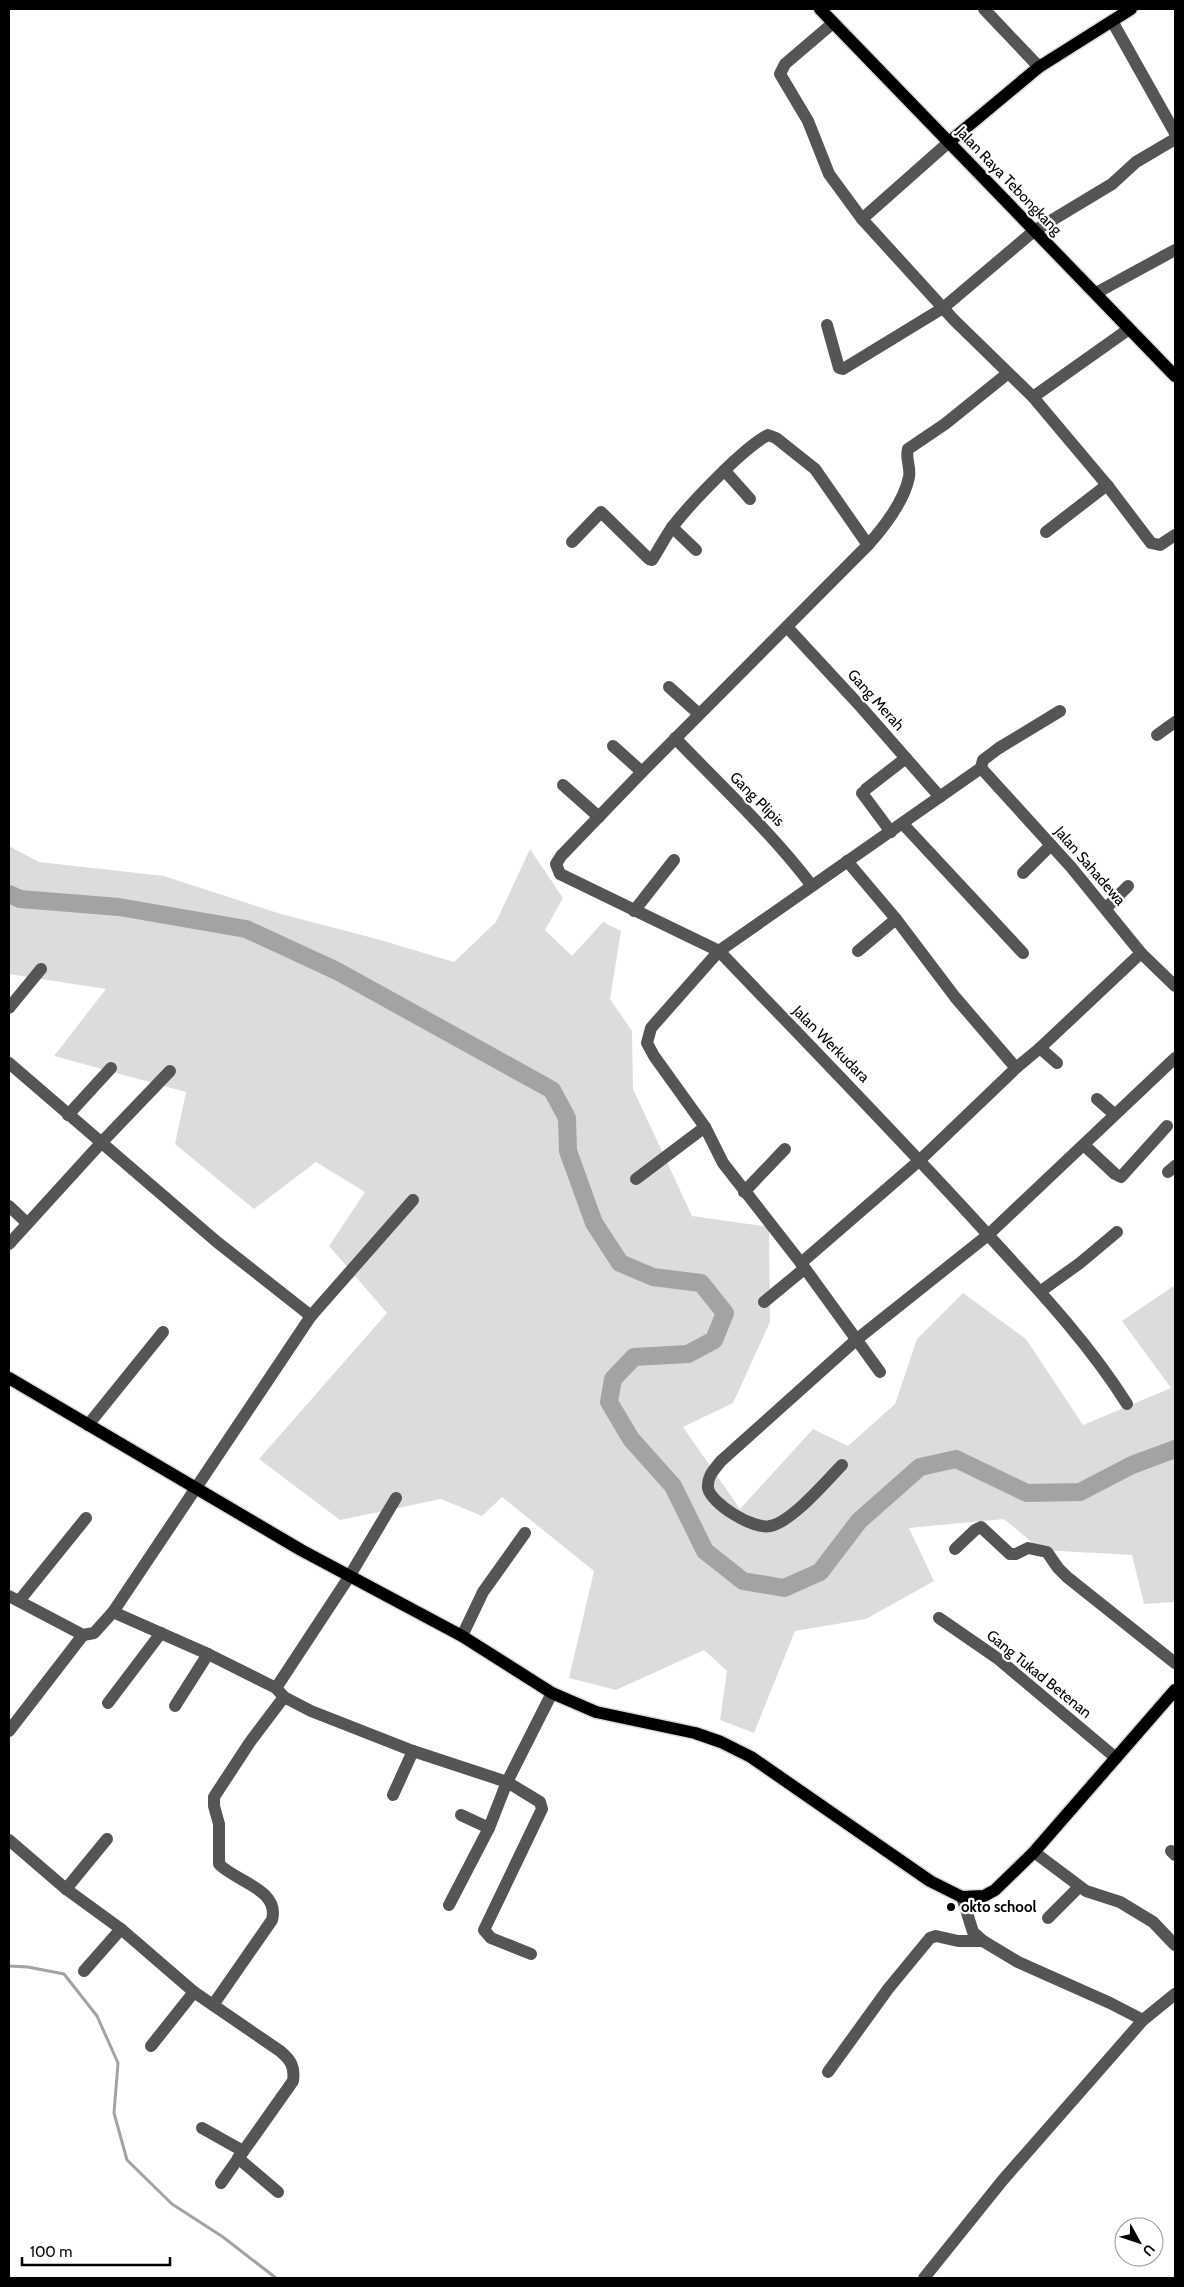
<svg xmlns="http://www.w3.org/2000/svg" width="1184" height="2287" viewBox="0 0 1184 2287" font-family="Cabin,sans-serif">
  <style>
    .green { fill: #dcdcdc }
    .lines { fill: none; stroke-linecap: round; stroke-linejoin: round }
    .stream { stroke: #a3a3a3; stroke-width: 3 }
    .river { stroke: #a3a3a3; stroke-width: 18 }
    .major-casing { stroke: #dbdbdb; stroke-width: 15 }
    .minor { stroke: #555; stroke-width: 12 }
    .major { stroke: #000; stroke-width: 12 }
    .poi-dot { fill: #000; stroke: #fff; stroke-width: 2 }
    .labels { text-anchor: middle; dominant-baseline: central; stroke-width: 4.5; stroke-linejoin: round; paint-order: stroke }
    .street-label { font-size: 15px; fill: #000; stroke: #fff }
    .poi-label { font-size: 15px; font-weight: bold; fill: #000; stroke: #fff; text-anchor: start }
  </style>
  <rect width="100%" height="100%" fill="#fff"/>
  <path class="green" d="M 9,846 L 39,862 L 164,876 L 281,914 L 377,939 L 454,962 L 496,922 L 530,849 L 563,898 L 545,930 L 572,956 L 603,922 L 621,931 L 610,999 L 632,1031 L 633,1089 L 692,1216 L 769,1227 L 770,1322 L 733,1403 L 683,1427 L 740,1509 L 813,1429 L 848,1446 L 895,1404 L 917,1339 L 963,1293 L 1026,1339 L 1083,1425 L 1171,1388 L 1122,1321 L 1175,1285 L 1175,1602 L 1144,1604 L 1132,1555 L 1041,1550 L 1004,1519 L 909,1528 L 934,1581 L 866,1619 L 795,1631 L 754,1733 L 720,1720 L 727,1671 L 704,1650 L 616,1690 L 569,1678 L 594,1571 L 502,1497 L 482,1516 L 441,1499 L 340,1520 L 259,1459 L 387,1313 L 329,1246 L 365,1192 L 316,1162 L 254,1209 L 175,1144 L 186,1092 L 54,1056 L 106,989 L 9,974 Z"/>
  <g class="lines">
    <path class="stream" d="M 9,1966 L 28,1967 L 64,1974 L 97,2016 L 118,2063 L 114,2113 L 127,2160 L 172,2204 L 223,2237 L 276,2278"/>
    <path class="river" d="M 9,894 L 20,899 L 119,907 L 246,929 L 337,971 L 552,1090 L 567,1118 L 568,1151 L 594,1223 L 620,1263 L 653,1277 L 701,1283 L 725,1313 L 714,1340 L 688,1354 L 634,1357 L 613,1379 L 609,1402 L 631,1439 L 673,1486 L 705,1551 L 743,1581 L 784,1588 L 820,1572 L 859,1521 L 920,1467 L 956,1459 L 1027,1493 L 1080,1492 L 1132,1465 L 1175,1449"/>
    <defs>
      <g id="major">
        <path d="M 820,9 L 1175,376"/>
        <path d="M 949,142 L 1039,67 L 1131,9"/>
        <path d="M 9,1378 L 301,1550 L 462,1636 L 552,1693 L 596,1712 L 695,1733 L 721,1742 L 751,1757 L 930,1881 L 962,1897 L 984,1896 L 995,1890 L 1034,1852 L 1175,1690"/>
      </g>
    </defs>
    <use href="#major" class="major-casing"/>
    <g class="minor">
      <path d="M 984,9 L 1039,67"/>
      <path d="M 1112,21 L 1175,133"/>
      <path d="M 833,23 L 785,64 L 780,74 L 808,121 L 829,174 L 862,219 L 954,320 L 1033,397 L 1107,485 L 1151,543 L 1160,545 L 1175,535"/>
      <path d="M 862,219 L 949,142"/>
      <path d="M 1096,293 L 1175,250"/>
      <path d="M 827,325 L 839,368 L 843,369 L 943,308 L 1034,231 L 1112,184 L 1136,162 L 1175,139"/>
      <path d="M 1033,397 L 1129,329"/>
      <path d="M 725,471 L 750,499"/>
      <path d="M 672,527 L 696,550"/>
      <path d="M 1046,532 L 1107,485"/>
      <path d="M 572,542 L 601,512 L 649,559 L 652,560 C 659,549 665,537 673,526 C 691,503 743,448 768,435 L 776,438 L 815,469 L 868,545 L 642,772 L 561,856 L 556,864 L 560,874 L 719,951 L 981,768"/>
      <path d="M 868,545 C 885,526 904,502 909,477 C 911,467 905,458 908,449 L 945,424 L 1007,374"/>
      <path d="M 787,627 L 861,707 L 940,797"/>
      <path d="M 669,687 L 699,714"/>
      <path d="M 1157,735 L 1175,722"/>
      <path d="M 675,738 C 722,787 771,832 812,886"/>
      <path d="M 613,746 L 642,772"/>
      <path d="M 981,768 L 1071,867 L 1141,953 L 1175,986"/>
      <path d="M 981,768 L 983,760 L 999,748 L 1060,711"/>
      <path d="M 563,785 L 599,817"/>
      <path d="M 866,789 L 906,758"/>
      <path d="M 862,793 L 891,832"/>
      <path d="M 903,824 L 1023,953"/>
      <path d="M 847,861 L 896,919 L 955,997 L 1016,1068"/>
      <path d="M 1023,873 L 1051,845"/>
      <path d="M 1106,908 L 1128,886"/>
      <path d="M 634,911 L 674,860"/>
      <path d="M 858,951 L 896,919"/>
      <path d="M 9,1008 L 41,969"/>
      <path d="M 1040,1048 L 1057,1063"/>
      <path d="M 9,1063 L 217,1242 L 311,1316"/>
      <path d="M 1097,1099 L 1114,1114"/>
      <path d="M 68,1115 L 111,1068"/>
      <path d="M 1084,1145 L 1115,1174 L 1121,1177 L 1167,1126"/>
      <path d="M 1168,1172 L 1175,1166"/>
      <path d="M 636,1179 L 705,1127"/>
      <path d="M 744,1192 L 785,1149"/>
      <path d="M 9,1206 L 27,1223"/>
      <path d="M 9,1244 L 101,1143 L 170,1071"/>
      <path d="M 801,1263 L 723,1163 L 705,1127 L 654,1056 L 647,1043 L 651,1028 L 719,951 C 807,1043 895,1133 980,1226 C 1032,1283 1086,1339 1127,1404"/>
      <path d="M 1041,1291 L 1080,1263 L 1117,1232"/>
      <path d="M 764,1302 L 804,1269"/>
      <path d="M 880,1372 L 801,1263 L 920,1160 L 1016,1068 L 1040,1048 L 1141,953"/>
      <path d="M 88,1425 L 163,1332"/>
      <path d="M 842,1465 C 826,1481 792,1522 770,1526 C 754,1530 711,1504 708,1488 C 707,1476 714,1470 721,1461 L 856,1340 L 988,1235 L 1175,1058"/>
      <path d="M 955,1549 L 975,1530 L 981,1527 L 1010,1554 L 1016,1554 L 1028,1548 L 1047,1552 L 1058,1568 L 1067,1577 L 1175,1663"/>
      <path d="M 9,1596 L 83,1635 L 94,1633 L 113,1612 L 208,1654 L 276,1688 L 284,1697 L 311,1711 L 413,1751 L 507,1782 L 552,1693"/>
      <path d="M 19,1601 L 86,1518"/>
      <path d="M 113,1612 L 311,1316 L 413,1200"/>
      <path d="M 939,1618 L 997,1658 L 1116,1758"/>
      <path d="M 462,1636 L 483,1592 L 525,1533"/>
      <path d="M 276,1688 L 349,1577 L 396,1498"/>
      <path d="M 108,1703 L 161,1633"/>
      <path d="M 175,1706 L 208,1654"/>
      <path d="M 9,1731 L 83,1635"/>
      <path d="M 393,1795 L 413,1751"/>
      <path d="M 461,1815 L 489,1828"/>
      <path d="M 9,1840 L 66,1889 L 121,1929 L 194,1992 L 280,2051 C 291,2060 295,2067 293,2081 L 221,2183"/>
      <path d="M 1171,1851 L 1175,1855"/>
      <path d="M 1034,1852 L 1086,1891 L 1120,1902 L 1153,1922 L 1175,1945"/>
      <path d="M 66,1889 L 107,1839"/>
      <path d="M 962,1897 L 973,1932 L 983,1941 L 1018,1962 L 1110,2003 L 1143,2020 L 1175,1994"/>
      <path d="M 449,1905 L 489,1828 L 507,1782 L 540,1802 L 542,1809 L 484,1930 L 491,1938 L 531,1954"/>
      <path d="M 1048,1918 L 1079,1887"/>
      <path d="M 84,1971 L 121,1929"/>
      <path d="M 213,2005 L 272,1920 C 280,1889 236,1882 219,1864 L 219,1824 L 214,1806 L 214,1797 L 250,1742 L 284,1697"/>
      <path d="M 151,2046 L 194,1992"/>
      <path d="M 828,2072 L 888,1989 L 930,1938 L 936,1936 L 958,1941 L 983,1941"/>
      <path d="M 202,2128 L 243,2151"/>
      <path d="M 238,2158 L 278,2192"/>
      <path d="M 924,2278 L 1002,2181 L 1143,2020"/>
    </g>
    <use href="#major" class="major"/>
  </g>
  <circle class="poi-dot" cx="951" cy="1907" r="5"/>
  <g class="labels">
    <g class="street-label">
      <text transform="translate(1009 181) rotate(46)">Jalan Raya Tebongkang</text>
      <text transform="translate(876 700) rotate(48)">Gang Merah</text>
      <text transform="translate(757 799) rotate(45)">Gang Plipis</text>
      <text transform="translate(1090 866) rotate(49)">Jalan Sahadewa</text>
      <text transform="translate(831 1044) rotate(45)">Jalan Werkudara</text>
      <text transform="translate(1039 1674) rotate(39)">Gang Tukad Betenan</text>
    </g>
    <g class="poi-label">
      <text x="961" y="1907">okto school</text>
    </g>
  </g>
  <rect width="1184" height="2287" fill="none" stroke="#000000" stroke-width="20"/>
  <g transform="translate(1139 2242) rotate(130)"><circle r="24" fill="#ffffff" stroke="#999999"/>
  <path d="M0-4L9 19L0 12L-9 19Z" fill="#000000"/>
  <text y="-8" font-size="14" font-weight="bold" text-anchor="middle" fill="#000000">U</text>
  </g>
  <path d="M22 2257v8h148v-8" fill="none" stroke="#000000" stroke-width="2.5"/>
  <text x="30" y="2257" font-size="15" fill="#000000" stroke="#ffffff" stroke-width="4" paint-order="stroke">100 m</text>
</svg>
